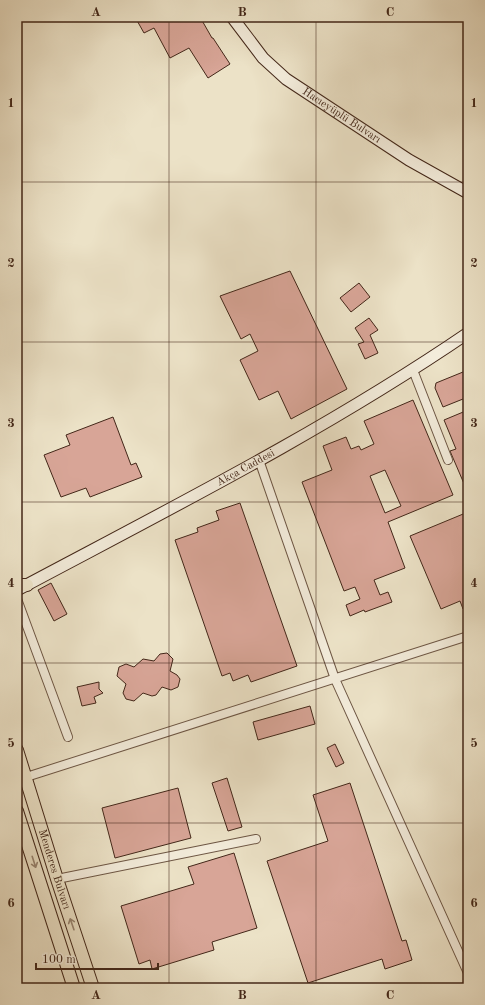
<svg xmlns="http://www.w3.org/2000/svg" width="485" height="1005" viewBox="0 0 485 1005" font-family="'Old Standard TT',serif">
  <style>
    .building { fill: #d8a597; stroke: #432719; fill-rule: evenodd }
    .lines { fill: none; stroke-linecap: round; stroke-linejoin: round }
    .street-casing { stroke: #6d5644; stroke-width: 10 }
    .secondary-casing { stroke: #432719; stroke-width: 13 }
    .primary-casing { stroke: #432719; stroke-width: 14 }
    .street { stroke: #f3ecdb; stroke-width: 8 }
    .secondary { stroke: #f3ecdb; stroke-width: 11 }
    .primary { stroke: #ece2c7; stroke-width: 12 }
    .oneway { stroke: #988470 }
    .grid { fill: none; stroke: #432719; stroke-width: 1; stroke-opacity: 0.55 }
    .labels { text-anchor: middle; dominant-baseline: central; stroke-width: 3.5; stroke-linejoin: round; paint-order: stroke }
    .street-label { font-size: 11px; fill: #432719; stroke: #f3ecdb }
    .neatline { fill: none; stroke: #432719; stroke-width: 1.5 }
    .grid-label { font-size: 13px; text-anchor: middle; font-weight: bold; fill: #432719 }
  </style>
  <rect width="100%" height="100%" fill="#ece2c7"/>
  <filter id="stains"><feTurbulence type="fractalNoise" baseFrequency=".005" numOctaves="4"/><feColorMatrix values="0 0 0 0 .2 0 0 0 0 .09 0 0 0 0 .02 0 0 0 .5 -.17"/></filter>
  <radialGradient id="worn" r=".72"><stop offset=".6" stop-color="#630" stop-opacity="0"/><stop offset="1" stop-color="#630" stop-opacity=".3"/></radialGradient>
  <g class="building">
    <path d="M 135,17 L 200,17 L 212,38 L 213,38 L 230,64 L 208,78 L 189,48 L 170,58 L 154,28 L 144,33 Z"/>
    <path d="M 290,271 L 347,389 L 291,419 L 278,391 L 259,400 L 240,360 L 258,351 L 250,334 L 241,339 L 220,296 Z"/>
    <path d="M 359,283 L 370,297 L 351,312 L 340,298 Z"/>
    <path d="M 369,318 L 378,330 L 370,335 L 378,353 L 365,359 L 358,344 L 364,342 L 355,328 Z"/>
    <path d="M 463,372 L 468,374 L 468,397 L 443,407 L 435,388 L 436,383 Z"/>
    <path d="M 413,400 L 453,495 L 388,522 L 405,568 L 374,580 L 380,595 L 388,592 L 392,602 L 365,612 L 364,610 L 350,616 L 346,605 L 360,599 L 355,587 L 344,591 L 302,482 L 332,470 L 323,446 L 346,437 L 351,449 L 359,446 L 361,450 L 374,444 L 364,421 ZM 385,470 L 401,506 L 385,513 L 370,476 Z"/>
    <path d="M 468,410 L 468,493 L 450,451 L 456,449 L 444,420 Z"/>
    <path d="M 113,417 L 131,465 L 136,463 L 142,477 L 90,497 L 86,488 L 61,497 L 44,455 L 70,445 L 66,435 Z"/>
    <path d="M 240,503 L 297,666 L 251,682 L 248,675 L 233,681 L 230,673 L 222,676 L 175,540 L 198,532 L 197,528 L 219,520 L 216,511 Z"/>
    <path d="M 468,512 L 468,607 L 463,609 L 460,601 L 441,609 L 410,536 Z"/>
    <path d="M 51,583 L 67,614 L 54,621 L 38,590 Z"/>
    <path d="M 167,653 L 173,659 L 170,671 L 177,675 L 180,679 L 178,687 L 171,690 L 162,687 L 156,695 L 152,696 L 143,693 L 134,701 L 126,699 L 123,693 L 126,684 L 117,676 L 119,667 L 126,664 L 134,667 L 143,659 L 154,661 L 160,654 Z"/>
    <path d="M 99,682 L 99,689 L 103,693 L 94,697 L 96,703 L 82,706 L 77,687 Z"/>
    <path d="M 310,706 L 315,724 L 258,740 L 253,722 Z"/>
    <path d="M 335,744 L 344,763 L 336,767 L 327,748 Z"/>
    <path d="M 227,778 L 242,827 L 228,831 L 212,783 Z"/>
    <path d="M 350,783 L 402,941 L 406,940 L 412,960 L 385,969 L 382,959 L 308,983 L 267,861 L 328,841 L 313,795 Z"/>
    <path d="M 178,788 L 191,838 L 115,858 L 102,808 Z"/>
    <path d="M 234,853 L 257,928 L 212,942 L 214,950 L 152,969 L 150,960 L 139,964 L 121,906 L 194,884 L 188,867 Z"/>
  </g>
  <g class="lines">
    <defs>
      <g id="street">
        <path d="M 413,370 L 448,460"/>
        <path d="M 259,460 L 335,679 L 468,973"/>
        <path d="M 17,599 L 68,737"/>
        <path d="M 20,779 L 468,636"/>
        <path d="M 57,879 L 256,839"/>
        <path d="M 462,988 L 468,986"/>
      </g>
      <g id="secondary">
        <path id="s1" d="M 232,17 L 263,58 L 286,79 L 409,160 L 468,193"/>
        <path id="s2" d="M 19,589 C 171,508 326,430 468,333"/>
      </g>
      <g id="primary">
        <path d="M 17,585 L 27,585"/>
        <path id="s3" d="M 17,750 L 57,879 L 93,988"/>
        <path d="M 17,811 L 74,988"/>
      </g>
    </defs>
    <use href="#street" class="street-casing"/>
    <use href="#secondary" class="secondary-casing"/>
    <use href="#primary" class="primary-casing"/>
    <use href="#street" class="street"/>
    <use href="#secondary" class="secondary"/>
    <use href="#primary" class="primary"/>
  </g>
  <defs><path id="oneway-shaft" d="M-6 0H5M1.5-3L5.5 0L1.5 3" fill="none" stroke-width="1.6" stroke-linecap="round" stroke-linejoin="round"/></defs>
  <g class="oneway">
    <use href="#oneway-shaft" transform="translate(34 862) rotate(72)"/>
    <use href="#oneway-shaft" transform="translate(72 924) rotate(-109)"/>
  </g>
  <path class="grid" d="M 169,17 L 169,988M 316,17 L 316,988M 17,182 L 468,182M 17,342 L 468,342M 17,502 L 468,502M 17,663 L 468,663M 17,823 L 468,823"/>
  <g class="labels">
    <g class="street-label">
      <text stroke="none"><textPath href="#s1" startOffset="149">Hacıeyüplü Bulvarı</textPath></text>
      <text stroke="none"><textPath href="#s2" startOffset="257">Akça Caddesi</textPath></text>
      <text stroke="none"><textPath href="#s3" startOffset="125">Menderes Bulvarı</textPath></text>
    </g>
  </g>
  <rect width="485" height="1005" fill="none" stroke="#ece2c7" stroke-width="44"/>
  <path d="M36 963v6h122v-6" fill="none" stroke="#432719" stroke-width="2"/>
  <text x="42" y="963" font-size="12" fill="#432719" stroke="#f3ecdb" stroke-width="3" paint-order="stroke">100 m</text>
  <rect x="22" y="22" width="441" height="961" class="neatline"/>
  <g class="grid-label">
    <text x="96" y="16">A</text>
    <text x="242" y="16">B</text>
    <text x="390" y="16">C</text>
    <text x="11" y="107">1</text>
    <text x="474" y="107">1</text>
    <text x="11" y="267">2</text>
    <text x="474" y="267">2</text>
    <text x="11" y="427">3</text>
    <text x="474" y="427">3</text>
    <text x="11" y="587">4</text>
    <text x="474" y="587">4</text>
    <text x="11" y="747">5</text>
    <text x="474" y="747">5</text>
    <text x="11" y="907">6</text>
    <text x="474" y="907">6</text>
    <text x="96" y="999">A</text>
    <text x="242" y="999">B</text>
    <text x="390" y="999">C</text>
  </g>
  <rect width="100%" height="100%" filter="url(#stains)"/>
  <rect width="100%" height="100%" fill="url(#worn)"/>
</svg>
